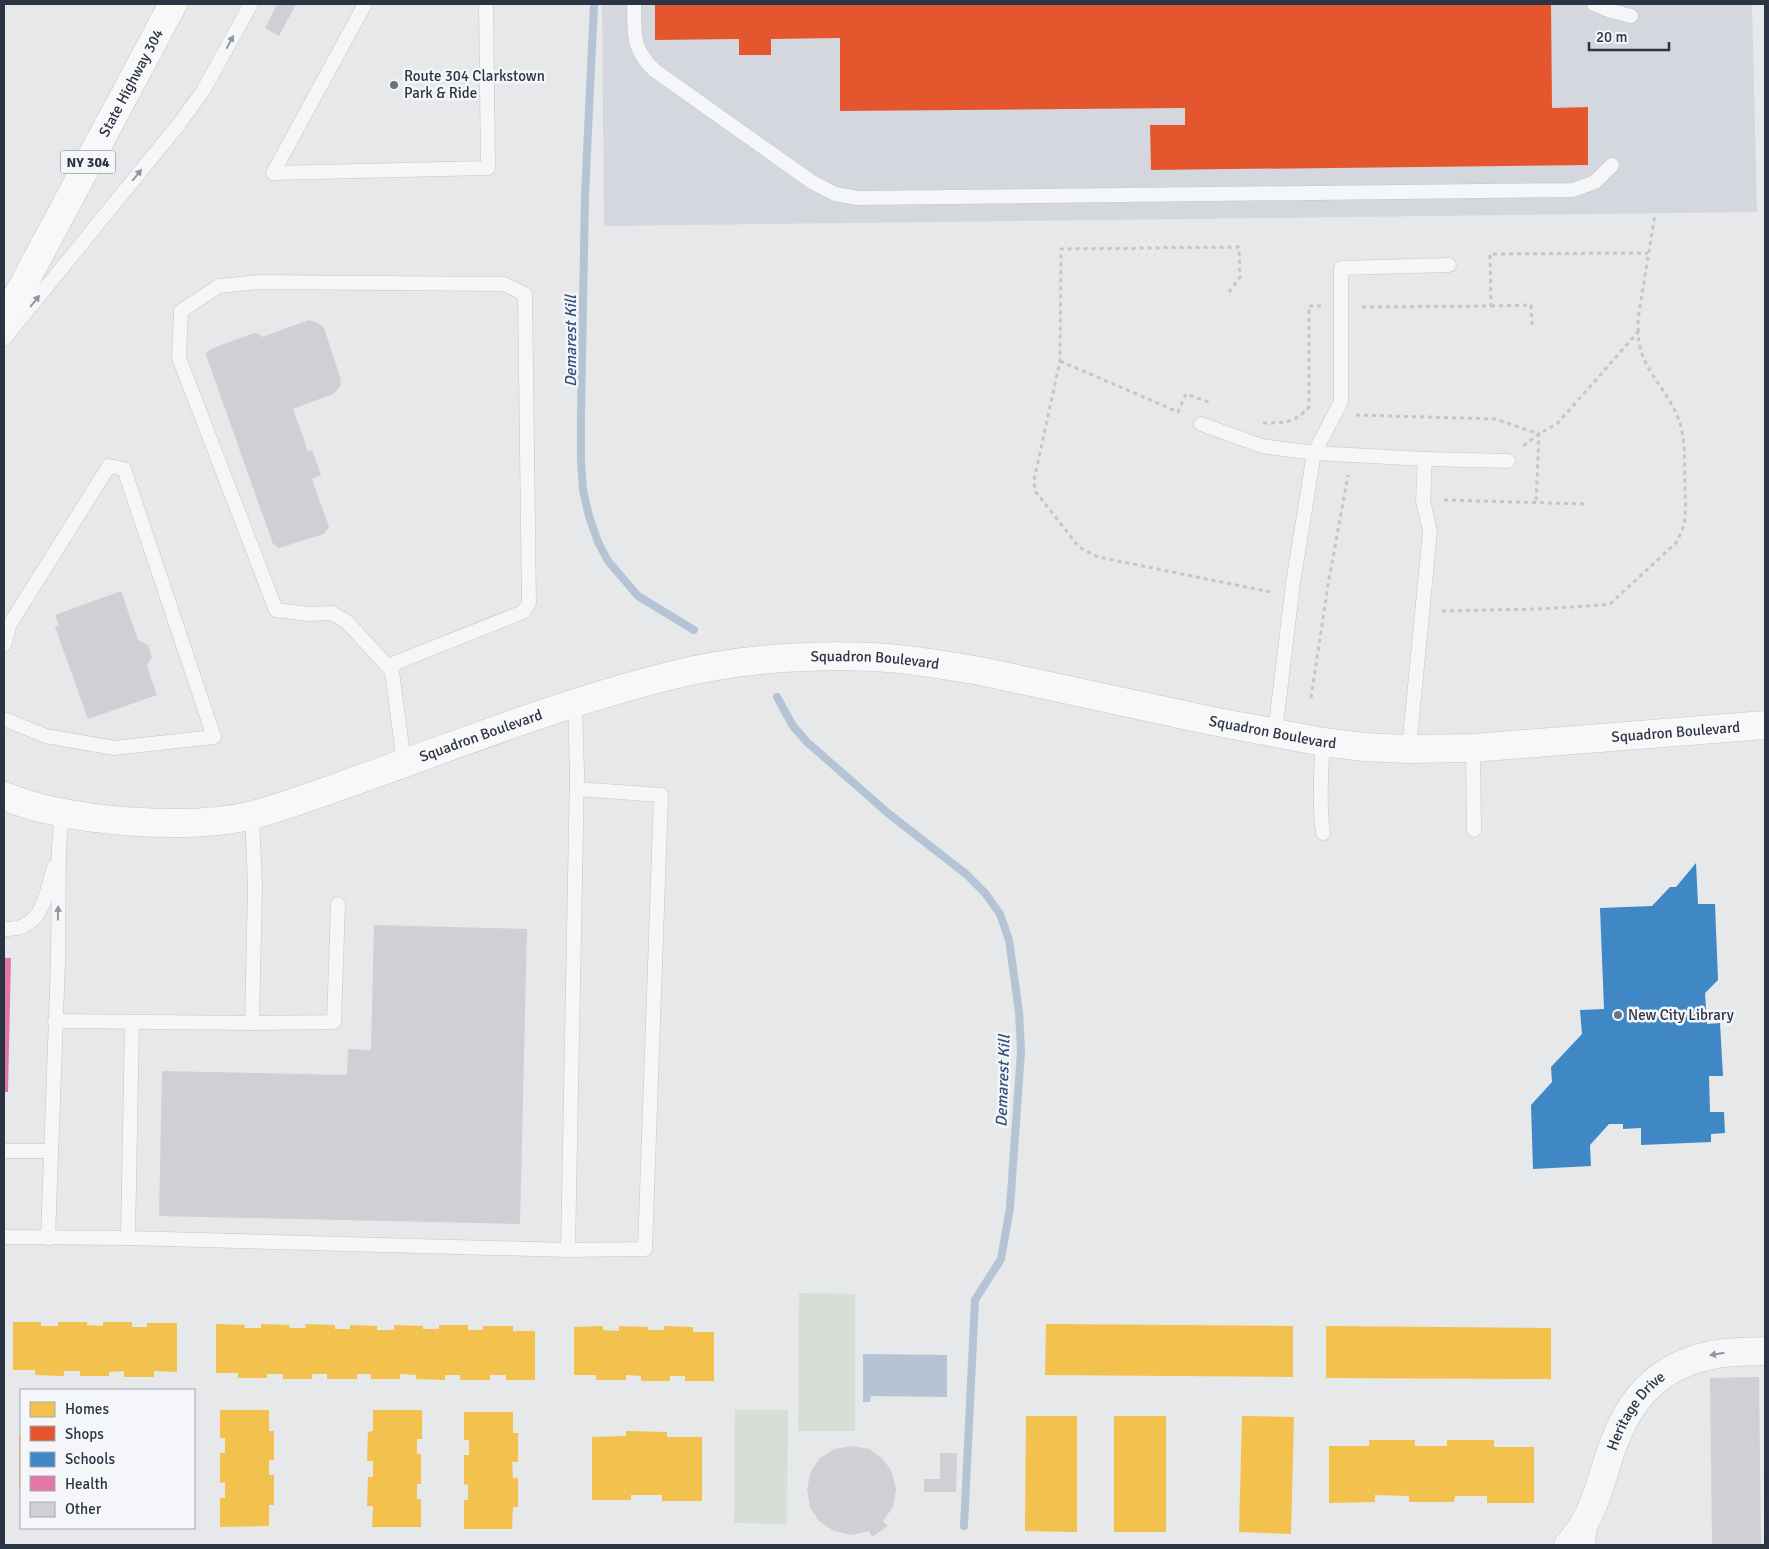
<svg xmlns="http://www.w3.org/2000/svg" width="1769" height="1549" viewBox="0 0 1769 1549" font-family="Signika,sans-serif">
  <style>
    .built { fill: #d4d7dd }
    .green { fill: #d6ded6 }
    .water { fill: #b4c4d5 }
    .homes { fill: #f2c14e }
    .shops { fill: #e4572e }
    .schools { fill: #3f88c5 }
    .health { fill: #e377a8 }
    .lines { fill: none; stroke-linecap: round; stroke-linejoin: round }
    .stream { stroke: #b4c4d5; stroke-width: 8 }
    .building { fill: #ced0d3 }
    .lane-casing { stroke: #c4c6c8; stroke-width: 15 }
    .street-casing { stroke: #c4c6c8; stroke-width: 29 }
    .secondary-casing { stroke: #c4c6c8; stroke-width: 29 }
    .primary-casing { stroke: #c2c5c8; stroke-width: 29 }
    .path { stroke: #c5c6ca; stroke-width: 3; stroke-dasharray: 4 4; stroke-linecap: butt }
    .lane { stroke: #f5f6f7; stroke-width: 14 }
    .street { stroke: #f5f6f7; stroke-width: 28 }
    .secondary { stroke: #f8f8f8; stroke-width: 28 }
    .primary { stroke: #f8f8f8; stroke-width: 28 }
    .oneway { fill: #90959e }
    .poi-dot { fill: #6c737f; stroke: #f4f6f9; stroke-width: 2 }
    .labels { text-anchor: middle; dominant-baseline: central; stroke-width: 5; stroke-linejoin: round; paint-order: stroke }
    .shield { fill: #f4f6f9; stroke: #676e7b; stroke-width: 1 }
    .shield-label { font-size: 14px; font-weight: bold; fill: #2b3445 }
    .poi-label { font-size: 15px; fill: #2b3445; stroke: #f4f6f9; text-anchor: start }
    .street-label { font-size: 15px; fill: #2b3445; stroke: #f4f6f9 }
    .water-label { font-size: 16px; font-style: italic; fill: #34527a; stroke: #f4f6f9 }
  </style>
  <rect width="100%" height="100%" fill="#e6e8ea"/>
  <path class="built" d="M 602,4 L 1752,4 L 1757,212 L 604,226 Z"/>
  <g class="green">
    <path d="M 799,1293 L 855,1294 L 855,1431 L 798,1431 Z"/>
    <path d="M 735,1410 L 788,1410 L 787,1524 L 734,1523 Z"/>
  </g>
  <path class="water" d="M 863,1354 L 947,1355 L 947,1397 L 871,1396 L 870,1402 L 863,1402 Z"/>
  <g class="homes">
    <path d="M 13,1322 L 41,1322 L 41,1326 L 58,1326 L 58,1322 L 87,1322 L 87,1325 L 103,1326 L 103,1322 L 132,1322 L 132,1327 L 147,1327 L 147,1323 L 177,1323 L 177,1372 L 154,1371 L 154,1377 L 124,1377 L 124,1371 L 109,1372 L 109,1376 L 80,1376 L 80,1371 L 64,1371 L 64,1376 L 35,1375 L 35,1370 L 13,1370 Z"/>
    <path d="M 216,1324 L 245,1325 L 244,1328 L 261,1328 L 261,1324 L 290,1325 L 289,1328 L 306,1328 L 305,1324 L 335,1325 L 335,1329 L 350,1329 L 350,1325 L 377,1326 L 377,1330 L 394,1330 L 394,1325 L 423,1326 L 423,1329 L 439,1329 L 439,1325 L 468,1325 L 468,1330 L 483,1330 L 483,1326 L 513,1326 L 513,1331 L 535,1331 L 535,1380 L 506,1380 L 506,1375 L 490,1375 L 490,1380 L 460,1380 L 460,1375 L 445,1375 L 445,1380 L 416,1379 L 416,1375 L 400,1374 L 400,1379 L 371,1379 L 371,1374 L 357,1374 L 357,1379 L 327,1379 L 327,1374 L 312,1374 L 312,1379 L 283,1379 L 283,1374 L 267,1374 L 267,1378 L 238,1378 L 238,1373 L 216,1373 Z"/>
    <path d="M 1046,1324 L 1293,1326 L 1293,1377 L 1045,1375 Z"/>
    <path d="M 603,1326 L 603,1330 L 619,1331 L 619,1326 L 648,1327 L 648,1330 L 664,1330 L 664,1326 L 693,1327 L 693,1332 L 714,1332 L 714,1381 L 685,1381 L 685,1376 L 670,1376 L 670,1381 L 641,1381 L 641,1376 L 626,1375 L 626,1380 L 596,1380 L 596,1375 L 574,1375 L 574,1327 Z"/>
    <path d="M 1326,1326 L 1551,1328 L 1551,1379 L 1326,1378 Z"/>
    <path d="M 220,1410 L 269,1410 L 269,1431 L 274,1431 L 274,1460 L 269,1460 L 269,1475 L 274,1475 L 274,1505 L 269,1505 L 269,1526 L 220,1527 L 220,1498 L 225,1498 L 225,1482 L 220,1483 L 220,1453 L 225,1453 L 225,1438 L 220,1438 Z"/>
    <path d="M 373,1410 L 422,1410 L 422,1439 L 417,1439 L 417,1454 L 421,1454 L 421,1484 L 417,1484 L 417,1499 L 421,1499 L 421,1527 L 372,1527 L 373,1506 L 367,1506 L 368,1477 L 373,1477 L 373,1461 L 367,1461 L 368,1432 L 373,1431 Z"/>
    <path d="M 464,1412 L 513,1412 L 513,1433 L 518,1433 L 518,1462 L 512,1462 L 513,1478 L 518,1478 L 518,1507 L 513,1507 L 512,1529 L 464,1529 L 464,1500 L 468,1500 L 468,1484 L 464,1485 L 464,1455 L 469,1455 L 469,1440 L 464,1440 Z"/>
    <path d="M 1026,1416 L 1077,1416 L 1077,1532 L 1025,1531 Z"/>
    <rect x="1114" y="1416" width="52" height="116"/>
    <path d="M 1242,1416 L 1294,1417 L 1291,1534 L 1239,1532 Z"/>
    <path d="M 626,1431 L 667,1432 L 667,1437 L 702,1437 L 702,1501 L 662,1501 L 662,1495 L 631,1495 L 631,1500 L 592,1500 L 592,1437 L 626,1436 Z"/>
    <rect x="19" y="1435" width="2" height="55"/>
    <path d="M 1369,1440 L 1415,1440 L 1415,1446 L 1447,1446 L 1447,1440 L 1494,1440 L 1494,1447 L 1534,1447 L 1534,1503 L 1487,1503 L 1487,1496 L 1455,1496 L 1454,1502 L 1409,1502 L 1409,1496 L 1375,1495 L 1375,1502 L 1329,1503 L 1329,1446 L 1369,1446 Z"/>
  </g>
  <path class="shops" d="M 655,4 L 1551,4 L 1552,108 L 1588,107 L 1588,165 L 1151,170 L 1150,125 L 1185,125 L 1185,108 L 840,111 L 840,38 L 771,39 L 771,55 L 739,55 L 739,39 L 655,40 Z"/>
  <path class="schools" d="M 1696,863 L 1698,904 L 1715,904 L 1718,980 L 1705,993 L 1707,1024 L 1720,1023 L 1723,1076 L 1709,1076 L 1710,1112 L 1724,1112 L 1725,1133 L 1711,1134 L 1711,1142 L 1641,1145 L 1641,1128 L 1623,1129 L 1623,1124 L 1609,1124 L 1590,1145 L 1591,1166 L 1533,1169 L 1531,1105 L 1552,1082 L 1551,1067 L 1582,1034 L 1580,1010 L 1604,1009 L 1600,908 L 1652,906 L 1670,887 L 1676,887 Z"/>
  <path class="health" d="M 4,958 L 11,958 L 8,1092 L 4,1092 Z"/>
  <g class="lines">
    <g class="stream">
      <path d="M 594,4 L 585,195 L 581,415 L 581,461 L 583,490 L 589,516 L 598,542 L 608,561 L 638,596 L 694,630"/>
      <path d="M 777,697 L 793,726 L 807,742 L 889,814 L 966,874 L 985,893 L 1000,914 L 1009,940 L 1019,1012 L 1021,1051 L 1010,1208 L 1001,1259 L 975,1300 L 964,1526"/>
    </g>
  </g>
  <g class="building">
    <path d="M 277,4 L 296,4 L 279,36 L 265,28 Z"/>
    <path d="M 309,320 L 318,323 L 324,328 L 341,380 L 340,387 L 333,394 L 293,409 L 308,451 L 312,450 L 321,475 L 312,479 L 329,527 L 324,534 L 279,548 L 273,544 L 206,355 L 207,352 L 213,348 L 254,333 L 259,334 L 262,337 Z"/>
    <path d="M 121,591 L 138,640 L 148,645 L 152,657 L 147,666 L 157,695 L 88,719 L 55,627 L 59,625 L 55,615 Z"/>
    <path d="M 374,925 L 527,929 L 520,1224 L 159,1216 L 162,1071 L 347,1075 L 348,1049 L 371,1050 Z"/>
    <path d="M 1759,1377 L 1761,1545 L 1712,1545 L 1710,1378 Z"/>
    <path d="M 852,1446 L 869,1449 L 883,1459 L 892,1472 L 896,1489 L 893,1507 L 883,1521 L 888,1526 L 872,1537 L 869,1531 L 851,1535 L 834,1531 L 819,1521 L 810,1507 L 807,1490 L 810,1473 L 820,1458 L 835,1449 Z"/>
    <path d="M 940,1453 L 957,1453 L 956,1492 L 924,1492 L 924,1479 L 940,1479 Z"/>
  </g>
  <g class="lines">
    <defs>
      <g id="lane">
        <path d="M 365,4 L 273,173 L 488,168 L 486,4"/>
        <path d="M 634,4 C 635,34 631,47 654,70 L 812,182 L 835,194 L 858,198 L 1573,190 L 1595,182 L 1612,165"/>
        <path d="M 1594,4 L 1611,11 L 1631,16"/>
        <path d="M 4,339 L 179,124 L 203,91 L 251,4"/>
        <path d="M 1201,424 L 1262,446 L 1314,453 L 1425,459 L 1423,501 L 1430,531 L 1409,749"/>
        <path d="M 1425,459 L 1508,461"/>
        <path d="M 4,645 L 10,624 L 109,466 L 124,469 L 214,737 L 114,748 L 46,736 L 4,719"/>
        <path d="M 392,671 L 347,622 L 332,613 L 309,614 L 276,610 L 179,358 L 181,311 L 219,286 L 258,282 L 504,284 L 525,294 L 529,603 L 523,612 L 395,663 L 392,671 L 404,763"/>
        <path d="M 1275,733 L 1293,583 L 1314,453 L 1341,402 L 1341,268 L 1449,265"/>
        <path d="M 1473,748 L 1474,830"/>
        <path d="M 1323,833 C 1319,802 1321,773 1323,742"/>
        <path d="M 4,929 C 43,930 45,897 54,867"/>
        <path d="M 55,1021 L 252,1023 L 255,886 L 252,815"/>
        <path d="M 252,1023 L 334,1022 L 338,904"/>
        <path d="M 4,1151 L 51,1151"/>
        <path d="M 4,1237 L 128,1238 L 568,1250 L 577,773 L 575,703"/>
        <path d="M 48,1238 L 58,962 L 59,847 L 62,813"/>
        <path d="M 128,1238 L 132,1022"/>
        <path d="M 568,1250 L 645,1249 L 661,795 L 577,789"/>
        <path d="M 1588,1545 L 1590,1523"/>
      </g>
      <g id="street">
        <path id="s1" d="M 1568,1545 C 1590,1522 1598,1493 1607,1463 C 1624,1407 1651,1367 1712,1355 C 1729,1351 1748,1352 1765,1351"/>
      </g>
      <g id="secondary">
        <path id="s2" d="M 4,796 C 67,822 186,831 253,815 C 290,805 326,791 363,778 C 464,742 565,702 669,676 C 736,659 806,654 875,657 C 910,659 945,665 980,671 L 1212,721 L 1323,742 L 1364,747 L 1409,749 L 1473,748 L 1765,725"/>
      </g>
      <g id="primary">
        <path id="s3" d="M 4,321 L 173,4"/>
      </g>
    </defs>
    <use href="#lane" class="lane-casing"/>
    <use href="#street" class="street-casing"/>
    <use href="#secondary" class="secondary-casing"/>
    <use href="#primary" class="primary-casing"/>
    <g class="path">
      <path d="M 1229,292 L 1240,277 L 1239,247 L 1061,249 L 1060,361 L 1034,480 L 1035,491 L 1079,547 L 1098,557 L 1271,592"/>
      <path d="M 1491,306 L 1531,305 L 1532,325"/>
      <path d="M 1362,307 L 1491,306 L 1490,254 L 1648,253"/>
      <path d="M 1638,332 L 1638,319 L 1655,214"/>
      <path d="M 1060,361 L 1178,412 L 1186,394 L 1211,403"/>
      <path d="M 1356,415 L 1495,419 L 1539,434 L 1536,503"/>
      <path d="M 1263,423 C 1284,423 1295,423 1309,407 L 1309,306 L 1321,306"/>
      <path d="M 1444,500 L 1586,504"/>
      <path d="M 1442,611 L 1538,609 L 1603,605 L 1611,603 L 1676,543 C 1680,535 1684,527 1685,518 C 1686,508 1685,497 1685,487 C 1684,462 1687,434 1675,411 C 1661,382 1639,366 1638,332 L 1558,423 L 1539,434 L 1522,447"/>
      <path d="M 1311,698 L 1328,585 L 1348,475"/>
    </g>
    <use href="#lane" class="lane"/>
    <use href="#street" class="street"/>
    <use href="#secondary" class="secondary"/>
    <use href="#primary" class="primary"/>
  </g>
  <defs><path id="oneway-solid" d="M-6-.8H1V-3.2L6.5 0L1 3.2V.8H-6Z" transform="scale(1.25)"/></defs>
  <g class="oneway">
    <use href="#oneway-solid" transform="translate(230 42) rotate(-62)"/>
    <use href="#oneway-solid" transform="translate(137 175) rotate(-51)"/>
    <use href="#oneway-solid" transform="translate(35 301) rotate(-51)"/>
    <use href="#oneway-solid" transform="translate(58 913) rotate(-89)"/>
    <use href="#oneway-solid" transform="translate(1717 1354) rotate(171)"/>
  </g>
  <g class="poi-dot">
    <circle cx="394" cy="85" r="5"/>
    <circle cx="1618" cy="1015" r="5"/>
  </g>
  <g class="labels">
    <rect class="shield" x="60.5" y="150.5" width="55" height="23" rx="4"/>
    <g class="shield-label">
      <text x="88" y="162">NY 304</text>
    </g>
    <g class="poi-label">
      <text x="404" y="76">Route 304 Clarkstown<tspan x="404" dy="17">Park &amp; Ride</tspan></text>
      <text x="1628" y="1015">New City Library</text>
    </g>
    <g class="street-label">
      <text stroke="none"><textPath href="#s3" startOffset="270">State Highway 304</textPath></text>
      <text stroke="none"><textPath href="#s2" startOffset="899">Squadron Boulevard</textPath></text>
      <text stroke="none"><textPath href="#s2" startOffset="1304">Squadron Boulevard</textPath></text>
      <text stroke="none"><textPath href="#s2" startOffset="1709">Squadron Boulevard</textPath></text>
      <text stroke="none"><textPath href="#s2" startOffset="494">Squadron Boulevard</textPath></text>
      <text stroke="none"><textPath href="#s1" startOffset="152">Heritage Drive</textPath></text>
    </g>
    <g class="water-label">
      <text transform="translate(571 341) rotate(-90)">Demarest Kill</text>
      <text transform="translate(1003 1081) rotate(-88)">Demarest Kill</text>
    </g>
  </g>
  <rect width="1769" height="1549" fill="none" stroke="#2b3445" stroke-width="10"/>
  <rect x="20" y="1389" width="175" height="140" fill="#f4f6f9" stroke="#a4a8b1"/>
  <rect x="30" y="1402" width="25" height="15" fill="#f2c14e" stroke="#a4a8b1"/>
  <text x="65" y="1414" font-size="15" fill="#2b3445">Homes</text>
  <rect x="30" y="1426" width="25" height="15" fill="#e4572e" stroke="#a4a8b1"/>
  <text x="65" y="1439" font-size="15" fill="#2b3445">Shops</text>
  <rect x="30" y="1452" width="25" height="15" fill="#3f88c5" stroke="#a4a8b1"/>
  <text x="65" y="1464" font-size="15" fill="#2b3445">Schools</text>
  <rect x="30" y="1476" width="25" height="15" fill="#e377a8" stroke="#a4a8b1"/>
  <text x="65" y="1489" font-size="15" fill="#2b3445">Health</text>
  <rect x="30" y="1502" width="25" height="15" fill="#ced0d3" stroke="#a4a8b1"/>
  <text x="65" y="1514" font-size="15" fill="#2b3445">Other</text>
  <path d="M1589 42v8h80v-8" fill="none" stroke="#2b3445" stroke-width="2.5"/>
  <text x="1596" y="42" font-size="15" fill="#2b3445" stroke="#f4f6f9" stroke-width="4" paint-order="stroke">20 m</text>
</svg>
